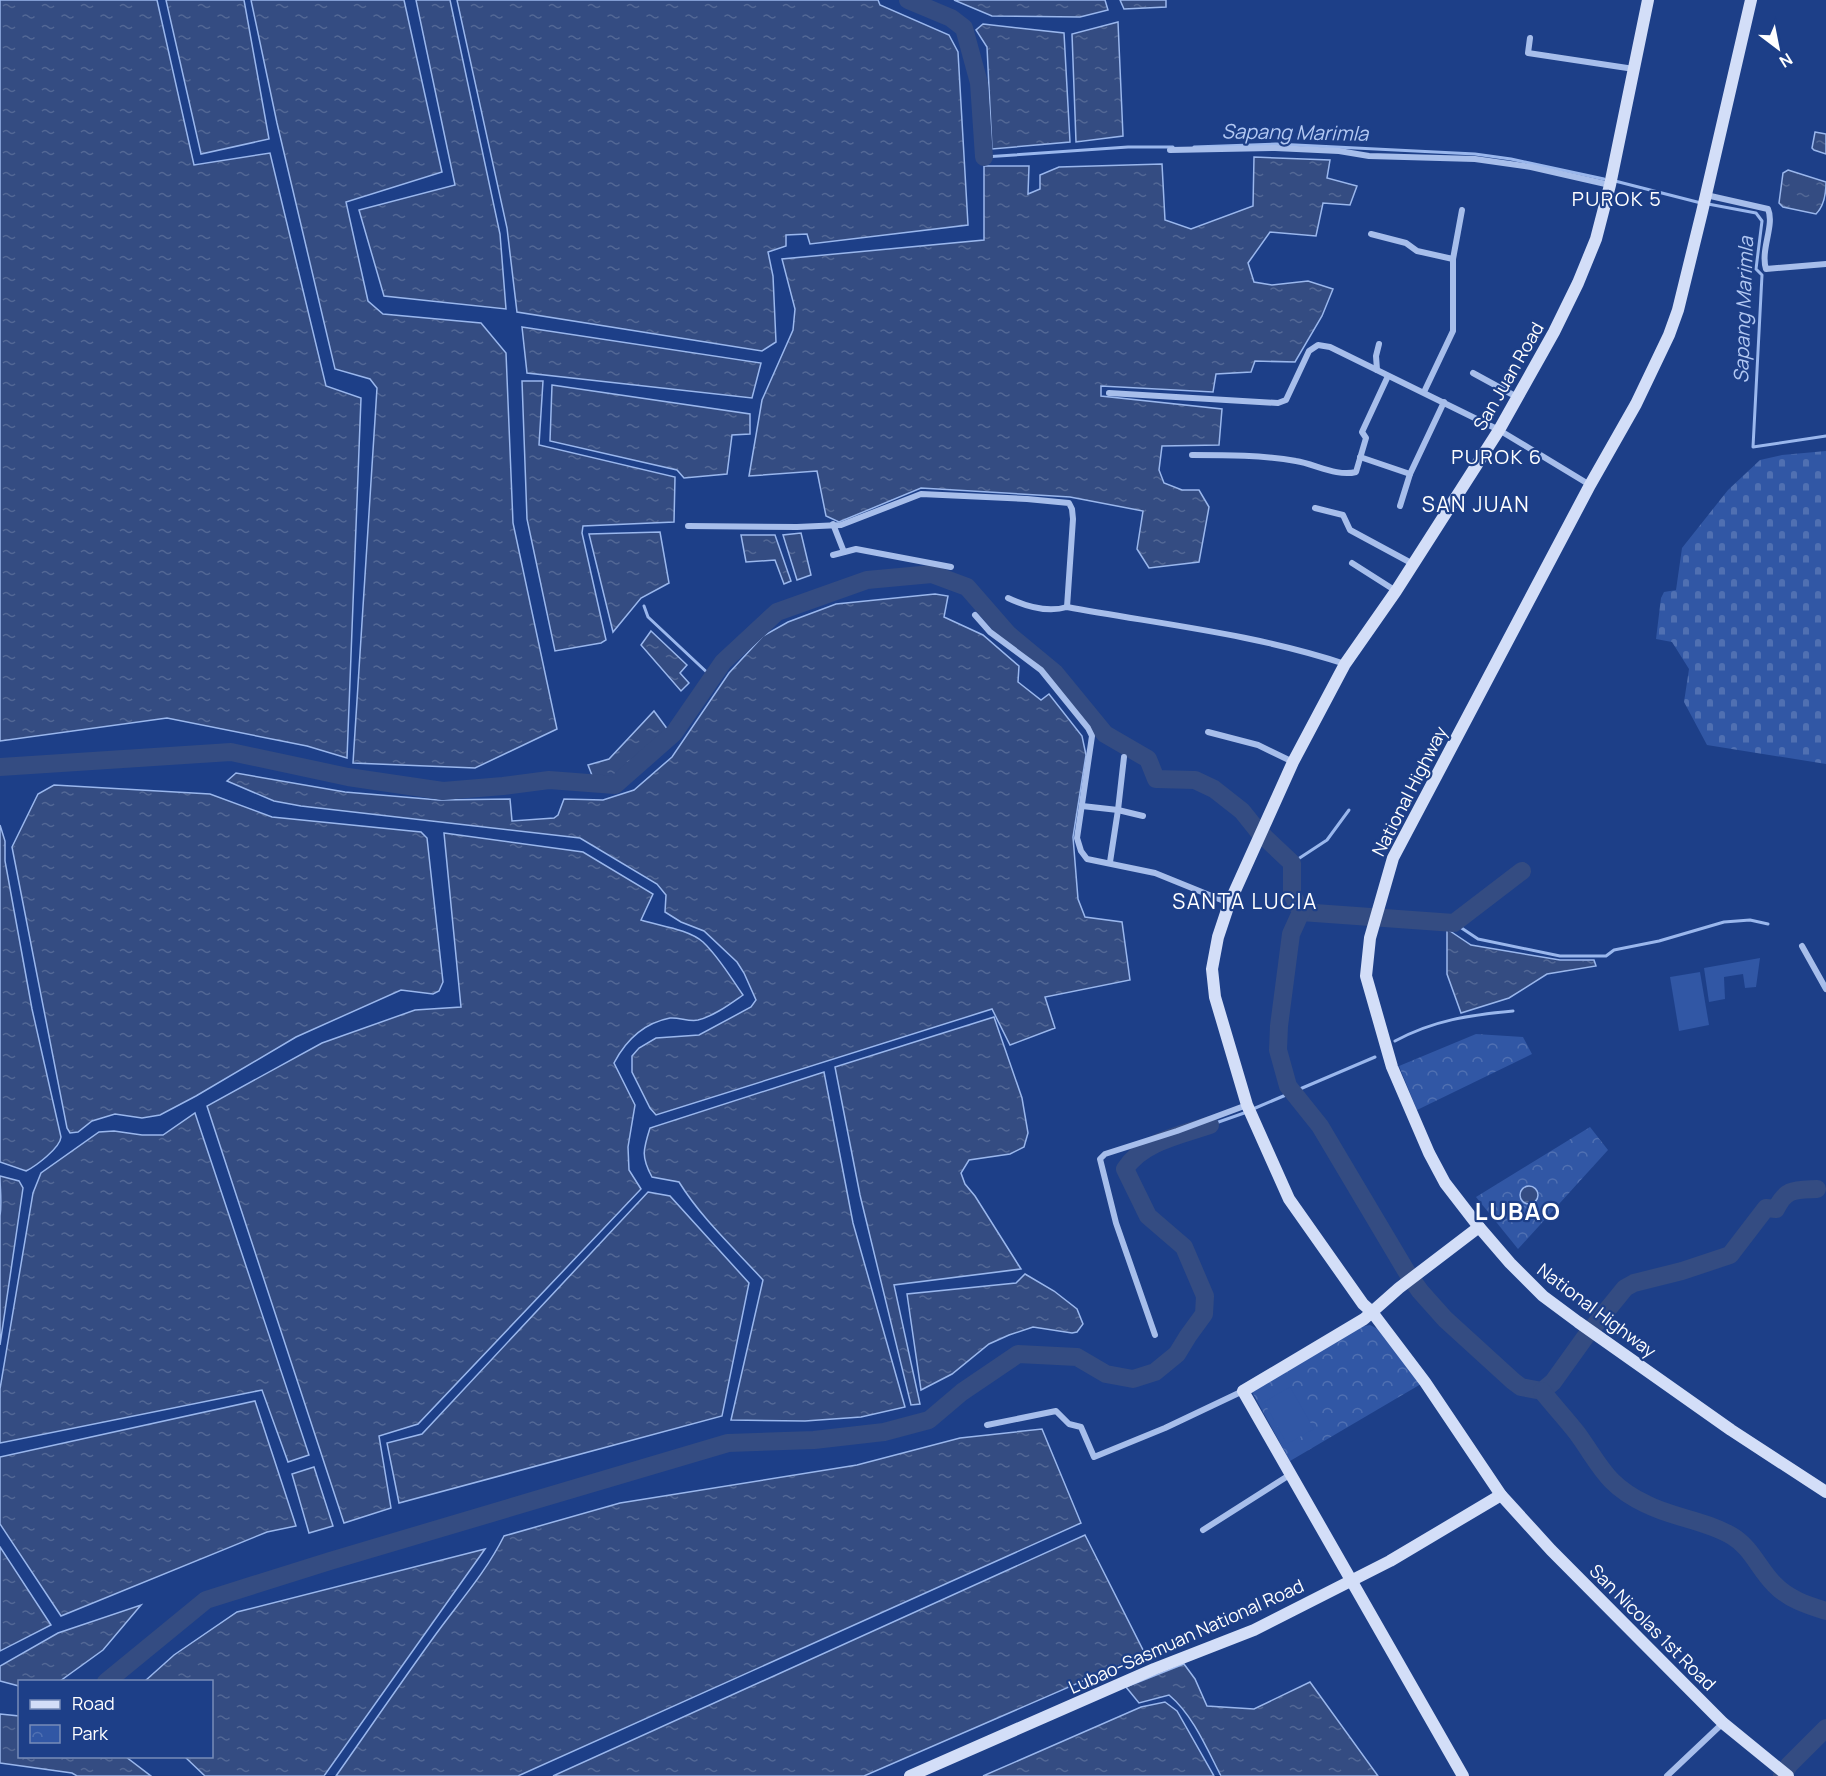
<svg xmlns="http://www.w3.org/2000/svg" width="1826" height="1776" viewBox="0 0 1826 1776" font-family="Manrope,sans-serif">
  <style>
    .cemetery { fill: url(#cemetery-stones) }
    .park { fill: url(#park-crowns) }
    .pitch { fill: #3157a5 }
    .water { fill: url(#water-ripples); stroke: #9ab7ed; stroke-width: 1.5 }
    .lines { fill: none; stroke-linecap: round; stroke-linejoin: round }
    .stream { stroke: #9ab7ed; stroke-width: 3 }
    .river { stroke: #344c82; stroke-width: 18 }
    .street { stroke: #a7beeb; stroke-width: 6 }
    .secondary { stroke: #d3def8; stroke-width: 12 }
    .labels { text-anchor: middle; dominant-baseline: central; stroke-width: 4.5; stroke-linejoin: round; paint-order: stroke }
    .street-label { font-size: 18px; fill: #fff; stroke: #1d3f88 }
    .water-label { font-size: 20px; font-style: italic; fill: #b2c8f3; stroke: #1d3f88 }
    .neighbourhood-label { font-size: 20px; letter-spacing: 1.5px; fill: #fff; stroke: #1d3f88 }
    .quarter-label { font-size: 21px; letter-spacing: 1.5px; fill: #fff; stroke: #1d3f88 }
    .district-label { font-size: 24px; font-weight: bold; letter-spacing: 1.5px; fill: #fff; stroke: #1d3f88 }
  </style>
  <defs>
    <pattern id="cemetery-stones" width="16" height="16" patternUnits="userSpaceOnUse" patternTransform="scale(1.5)"><rect width="16" height="16" fill="#3157a5"/><path d="M2 7V4a2 2 0 0 1 4 0v3zM10 15v-3a2 2 0 0 1 4 0v3z" fill="#5070b2"/></pattern>
    <pattern id="park-crowns" width="20" height="18" patternUnits="userSpaceOnUse" patternTransform="scale(1.5)"><rect width="20" height="18" fill="#3157a5"/><path d="M2 6a3 3 0 1 1 6 0M12 15a3 3 0 1 1 6 0" fill="none" stroke="#5070b2"/></pattern>
    <pattern id="water-ripples" width="26" height="14" patternUnits="userSpaceOnUse" patternTransform="scale(1.5)"><rect width="26" height="14" fill="#344c82"/><path d="M2 4q2-2 4 0t4 0M15 11q2-2 4 0t4 0" fill="none" stroke="#526795"/></pattern>
  </defs>
  <rect width="100%" height="100%" fill="#1d3f88"/>
  <path class="cemetery" d="M 1826,451 L 1826,764 L 1707,745 L 1684,702 L 1689,669 L 1672,642 L 1656,639 L 1661,598 L 1664,592 L 1676,590 L 1682,548 L 1728,490 L 1760,460 L 1782,455 Z"/>
  <g class="park">
    <path d="M 1476,1034 L 1523,1037 L 1532,1054 L 1417,1110 L 1399,1066 Z"/>
    <path d="M 1590,1127 L 1608,1150 L 1518,1249 L 1476,1197 Z"/>
    <path d="M 1370,1325 L 1378,1329 L 1421,1384 L 1290,1461 L 1252,1392 L 1359,1327 Z"/>
  </g>
  <g class="pitch">
    <path d="M 1760,958 L 1756,987 L 1745,988 L 1743,974 L 1724,977 L 1725,999 L 1709,1002 L 1704,968 Z"/>
    <path d="M 1700,972 L 1709,1025 L 1679,1031 L 1670,977 Z"/>
    <path d="M 1290,1387 L 1314,1429 L 1287,1444 L 1264,1402 Z"/>
  </g>
  <g class="water">
    <path d="M 0,0 L 157,0 L 194,165 L 270,153 L 326,386 L 361,398 L 347,758 L 307,746 L 167,718 L 0,741 Z"/>
    <path d="M 166,0 L 244,0 L 269,139 L 201,154 Z"/>
    <path d="M 251,0 L 404,0 L 442,172 L 346,202 L 368,301 L 383,314 L 481,323 L 506,353 L 513,523 L 557,729 L 475,768 L 353,763 L 377,388 L 370,379 L 335,369 L 277,123 Z"/>
    <path d="M 416,0 L 450,0 L 500,234 L 506,309 L 384,296 L 359,210 L 455,185 Z"/>
    <path d="M 457,0 L 878,0 L 880,5 L 949,35 L 958,52 L 968,225 L 810,244 L 807,234 L 786,235 L 786,246 L 768,252 L 773,276 L 776,342 L 762,351 L 517,312 L 507,228 Z"/>
    <path d="M 954,0 L 1105,0 L 1108,10 L 1080,17 L 992,16 Z"/>
    <path d="M 1120,0 L 1166,0 L 1166,7 L 1124,9 Z"/>
    <path d="M 1118,22 L 1123,136 L 1076,142 L 1072,34 Z"/>
    <path d="M 983,24 L 1064,33 L 1070,142 L 992,149 L 987,47 L 976,30 Z"/>
    <path d="M 1815,132 L 1826,134 L 1826,154 L 1814,150 L 1812,148 Z"/>
    <path d="M 1254,157 L 1330,160 L 1327,178 L 1357,186 L 1350,205 L 1323,203 L 1316,236 L 1270,232 L 1248,263 L 1254,282 L 1272,285 L 1308,281 L 1333,289 L 1322,316 L 1295,362 L 1255,361 L 1251,372 L 1216,374 L 1213,392 L 1101,386 L 1101,396 L 1222,409 L 1219,445 L 1162,446 L 1159,470 L 1164,483 L 1182,490 L 1199,490 L 1209,507 L 1199,562 L 1149,568 L 1137,549 L 1143,511 L 1070,497 L 921,488 L 839,522 L 826,516 L 817,471 L 749,476 L 762,400 L 793,330 L 795,309 L 782,259 L 984,240 L 984,166 L 1029,166 L 1028,194 L 1040,189 L 1040,175 L 1059,167 L 1162,164 L 1165,220 L 1191,229 L 1253,206 Z"/>
    <path d="M 1788,170 L 1826,182 C 1826,193 1824,206 1816,214 L 1783,207 L 1779,203 L 1783,173 Z"/>
    <path d="M 522,327 L 761,363 L 752,398 L 527,373 Z"/>
    <path d="M 522,381 L 543,381 L 539,445 L 675,477 L 674,522 L 583,526 L 582,533 L 606,640 L 601,643 L 555,651 L 527,519 Z"/>
    <path d="M 552,385 L 750,414 L 750,434 L 732,435 L 727,474 L 684,478 L 677,470 L 550,441 Z"/>
    <path d="M 660,532 L 669,583 L 641,598 L 613,632 L 589,534 Z"/>
    <path d="M 801,533 L 811,575 L 797,580 L 783,535 Z"/>
    <path d="M 741,535 L 775,535 L 791,581 L 784,584 L 775,560 L 746,562 Z"/>
    <path d="M 935,594 L 948,596 L 944,617 L 983,635 L 1019,666 L 1018,682 L 1041,700 L 1049,694 L 1082,736 L 1086,755 L 1073,837 L 1078,899 L 1085,917 L 1122,922 L 1130,980 L 1045,997 L 1055,1028 L 1010,1045 L 992,1009 L 656,1115 L 650,1108 L 632,1072 L 632,1056 L 639,1048 L 656,1038 L 699,1035 L 751,1007 L 756,1000 L 744,973 L 737,962 L 704,931 L 681,922 L 665,912 L 666,895 L 657,884 L 580,838 L 301,806 L 274,801 L 227,781 L 236,773 L 345,792 L 439,800 L 510,799 L 512,821 L 554,818 L 558,815 L 564,799 L 603,800 L 634,790 L 672,757 L 729,673 L 763,636 L 788,622 L 836,604 Z"/>
    <path d="M 651,631 L 687,665 L 680,673 L 689,683 L 681,691 L 641,645 Z"/>
    <path d="M 654,711 L 668,730 L 615,781 L 595,783 L 588,765 L 609,759 Z"/>
    <path d="M 54,785 L 210,794 L 272,817 L 421,832 L 427,838 L 443,982 L 439,991 L 433,994 L 401,990 L 296,1037 L 196,1096 L 160,1115 L 142,1118 L 115,1114 L 92,1121 L 78,1132 L 70,1133 L 67,1128 L 12,847 L 38,794 Z"/>
    <path d="M 0,825 L 5,841 L 5,861 L 32,1009 L 61,1137 C 60,1148 36,1166 26,1171 L 0,1162 Z"/>
    <path d="M 444,833 L 583,852 L 653,894 L 641,920 C 660,926 688,929 703,942 C 719,957 731,978 743,995 C 730,1004 714,1016 698,1020 C 689,1022 679,1017 670,1018 C 644,1023 626,1040 614,1063 L 635,1105 L 628,1147 L 629,1170 L 641,1189 L 418,1424 L 379,1436 L 391,1508 L 344,1523 L 207,1106 L 322,1043 L 415,1010 L 461,1007 Z"/>
    <path d="M 1447,929 L 1471,945 L 1560,960 L 1594,960 L 1596,966 L 1547,974 L 1509,998 L 1461,1013 L 1447,974 Z"/>
    <path d="M 994,1017 L 1022,1098 L 1028,1133 L 1024,1147 L 1010,1154 L 969,1160 L 961,1173 L 965,1184 L 975,1196 L 1021,1269 L 894,1285 L 920,1404 L 911,1405 L 860,1195 L 835,1067 Z"/>
    <path d="M 824,1072 L 853,1223 L 905,1407 L 861,1417 L 805,1421 L 731,1420 L 763,1280 C 734,1248 702,1219 679,1182 L 652,1177 C 641,1157 643,1150 650,1128 Z"/>
    <path d="M 195,1113 L 309,1455 L 288,1462 L 262,1390 L 0,1443 L 0,1389 L 33,1193 L 41,1173 L 99,1132 L 114,1131 L 142,1135 L 163,1135 Z"/>
    <path d="M 0,1176 L 19,1181 L 23,1188 L 0,1345 L 0,1216 C 2,1202 0,1189 0,1176 Z"/>
    <circle cx="1529" cy="1195" r="9"/>
    <path d="M 648,1192 L 670,1196 L 749,1283 L 722,1416 L 399,1503 L 387,1443 L 422,1434 Z"/>
    <path d="M 1025,1274 L 1054,1291 L 1077,1309 L 1083,1324 L 1077,1332 L 1072,1333 L 1033,1327 L 1009,1335 L 989,1344 L 952,1374 L 921,1390 L 907,1294 L 1016,1283 Z"/>
    <path d="M 255,1401 L 296,1526 L 267,1532 L 61,1616 L 0,1524 L 0,1457 Z"/>
    <path d="M 1042,1429 L 1081,1523 L 518,1776 L 336,1776 C 369,1729 402,1681 436,1634 C 460,1601 486,1572 504,1536 L 620,1503 L 857,1465 L 960,1438 Z"/>
    <path d="M 314,1467 L 333,1526 L 309,1533 L 292,1474 Z"/>
    <path d="M 1085,1535 L 1145,1654 L 864,1776 L 553,1776 Z"/>
    <path d="M 0,1547 L 51,1625 L 0,1651 Z"/>
    <path d="M 485,1549 L 324,1776 L 205,1776 L 185,1757 L 212,1756 L 212,1682 L 145,1681 L 174,1655 L 237,1612 Z"/>
    <path d="M 141,1605 L 103,1650 L 60,1681 L 20,1682 L 19,1686 L 0,1681 L 0,1666 L 58,1633 Z"/>
    <path d="M 1184,1664 L 1195,1679 L 1207,1706 L 1254,1709 L 1310,1682 L 1378,1776 L 1221,1776 C 1207,1749 1193,1715 1169,1695 L 1139,1703 L 1126,1687 Z"/>
    <path d="M 1165,1702 L 1177,1711 L 1214,1776 L 983,1776 L 1141,1707 Z"/>
    <path d="M 0,1714 L 19,1716 L 20,1756 L 126,1757 L 151,1776 L 77,1776 L 72,1773 L 0,1763 Z"/>
  </g>
  <g class="lines">
    <g class="stream">
      <path d="M 1194,147 L 1276,144 L 1475,154 L 1511,159 L 1604,179"/>
      <path d="M 984,157 L 1128,147 L 1173,147"/>
      <path d="M 1615,181 L 1701,203"/>
      <path d="M 1708,204 L 1756,213 L 1762,221 L 1756,269 L 1762,275 L 1753,447 L 1826,436"/>
      <path d="M 644,606 L 648,617 L 713,678"/>
      <path d="M 1292,863 L 1327,840 L 1349,810"/>
      <path d="M 1454,923 L 1478,939 L 1560,956 L 1606,956 L 1614,950 L 1659,941 L 1724,922 L 1750,920 L 1768,924"/>
      <path d="M 1395,1041 C 1434,1020 1470,1015 1513,1011"/>
      <path d="M 1253,1109 L 1375,1057"/>
      <path d="M 1210,1125 L 1247,1112"/>
    </g>
    <g class="river">
      <path d="M 908,0 L 951,18 L 964,28 L 979,83 L 984,157"/>
      <path d="M 0,767 L 231,752 L 348,777 L 443,791 L 503,786 L 549,780 L 615,785 L 674,733 L 723,662 L 777,612 L 867,580 L 932,574 L 967,587 L 1008,634 L 1055,673 L 1105,734 L 1148,759 L 1156,779 L 1195,780 L 1214,789 L 1242,811 L 1258,831 L 1292,863 L 1292,894 L 1301,912 L 1454,923 L 1522,871"/>
      <path d="M 1301,912 L 1291,934 L 1279,1026 L 1278,1050 L 1288,1086 L 1320,1126 L 1408,1274 L 1420,1291 L 1445,1319 L 1513,1381 L 1521,1387 L 1542,1391 L 1553,1382 L 1586,1336 L 1625,1288 L 1634,1283 L 1682,1271 L 1730,1255 L 1766,1208 L 1776,1209 C 1786,1188 1795,1190 1817,1189"/>
      <path d="M 1542,1391 C 1553,1405 1566,1419 1577,1433 C 1601,1466 1606,1485 1646,1504 C 1673,1518 1705,1520 1732,1536 C 1751,1547 1759,1569 1774,1584 C 1788,1599 1807,1605 1826,1611"/>
      <path d="M 106,1682 L 206,1600 L 330,1561 L 728,1443 L 814,1440 L 884,1432 L 929,1420 L 962,1392 L 1018,1354 L 1077,1357 L 1106,1374 L 1133,1379 L 1155,1372 L 1177,1354 L 1188,1336 L 1204,1314 L 1205,1296 L 1184,1247 L 1148,1216 L 1125,1169 C 1142,1142 1181,1135 1210,1125"/>
      <path d="M 1782,1776 L 1789,1765 L 1826,1728"/>
    </g>
    <g class="street">
      <path d="M 1530,38 L 1528,53 L 1634,69"/>
      <path d="M 1170,150 L 1275,148 L 1339,151 L 1369,156 L 1475,159 L 1531,167 L 1610,185"/>
      <path d="M 1706,195 L 1768,209 C 1775,225 1760,250 1766,269 L 1826,264"/>
      <path d="M 1371,234 L 1406,243 L 1417,251 L 1453,259"/>
      <path d="M 1377,370 L 1376,356 L 1379,344"/>
      <path d="M 1473,373 L 1517,397"/>
      <path d="M 1424,392 L 1453,331 L 1453,259 L 1462,210"/>
      <path d="M 1109,393 L 1278,403 L 1286,400 L 1309,351 L 1318,345 L 1330,347 L 1499,430 L 1590,485"/>
      <path d="M 1192,455 C 1226,455 1263,455 1296,461 C 1315,464 1337,477 1356,472 L 1366,438 L 1362,432 L 1388,376"/>
      <path d="M 1360,457 L 1410,474"/>
      <path d="M 1400,506 L 1410,474 L 1444,402"/>
      <path d="M 1315,508 L 1343,515 L 1350,530 L 1413,564"/>
      <path d="M 833,524 L 844,552"/>
      <path d="M 688,526 L 797,527 L 841,525 L 921,494 L 1027,499 L 1069,503 L 1072,509 L 1073,519 L 1067,607"/>
      <path d="M 833,555 L 856,549 L 951,567"/>
      <path d="M 1352,563 L 1396,591"/>
      <path d="M 1008,598 C 1025,606 1048,613 1067,607 C 1159,624 1255,634 1345,664"/>
      <path d="M 975,615 L 990,632 L 1041,670 L 1088,728 L 1092,736 L 1077,838 L 1081,851 L 1087,859 L 1155,873 L 1229,903"/>
      <path d="M 1208,732 L 1258,745 L 1293,762"/>
      <path d="M 1082,806 L 1118,810 L 1143,816"/>
      <path d="M 1110,862 L 1118,810 L 1124,757"/>
      <path d="M 1802,946 L 1826,989"/>
      <path d="M 1155,1335 L 1116,1223 L 1100,1159 L 1105,1154 L 1177,1131 L 1247,1105"/>
      <path d="M 987,1425 L 1056,1411 L 1069,1424 L 1081,1427 L 1094,1457 L 1165,1428 L 1243,1391"/>
      <path d="M 1203,1530 L 1291,1474"/>
      <path d="M 1667,1776 L 1723,1723"/>
    </g>
    <g class="secondary">
      <path d="M 1648,0 L 1610,185 L 1596,239 L 1578,283 L 1554,332 L 1499,430 L 1396,591 L 1345,664 L 1293,762 L 1229,904 L 1218,937 L 1212,969 L 1215,997 L 1247,1105 L 1289,1199 L 1363,1304 L 1372,1312 L 1425,1382 L 1501,1495 L 1551,1550 L 1723,1723 L 1788,1776"/>
      <path d="M 1751,0 L 1702,212 L 1678,310 L 1669,335 L 1636,404 L 1590,485 L 1393,858 L 1370,938 L 1366,976 L 1392,1067 L 1429,1153 L 1445,1183 L 1479,1227 L 1510,1263 L 1543,1296 L 1578,1322 L 1731,1430 L 1826,1492"/>
      <path d="M 910,1776 L 1154,1669 L 1254,1630 L 1390,1561 L 1501,1495"/>
      <path d="M 1463,1776 L 1243,1391 L 1364,1319 L 1399,1288 L 1479,1227"/>
    </g>
  </g>
  <g class="labels">
    <g class="street-label">
      <text transform="translate(1508 376) rotate(-60)">San Juan Road</text>
      <text transform="translate(1409 791) rotate(-63)">National Highway</text>
      <text transform="translate(1597 1310) rotate(37)">National Highway</text>
      <text transform="translate(1653 1627) rotate(45)">San Nicolas 1st Road</text>
      <text transform="translate(1186 1636) rotate(-24)">Lubao-Sasmuan National Road</text>
    </g>
    <g class="water-label">
      <text transform="translate(1295 132) rotate(1)">Sapang Marimla</text>
      <text transform="translate(1743 310) rotate(-88)">Sapang Marimla</text>
    </g>
    <g class="neighbourhood-label">
      <text x="1617" y="198">PUROK 5</text>
      <text x="1497" y="456">PUROK 6</text>
    </g>
    <g class="quarter-label">
      <text x="1476" y="504">SAN JUAN</text>
      <text x="1245" y="901">SANTA LUCIA</text>
    </g>
    <g class="district-label">
      <text x="1518" y="1210">LUBAO</text>
    </g>
  </g>
  <rect x="18" y="1680" width="195" height="78" fill="#1d3f88" stroke="#778cb8" stroke-width="1.5"/>
  <rect x="30" y="1700" width="30" height="9" fill="#d3def8" stroke="#778cb8" stroke-width="1.5"/>
  <text x="72" y="1710" font-size="18" fill="#ffffff">Road</text>
  <rect x="30" y="1725" width="30" height="18" fill="url(#park-crowns)" stroke="#778cb8" stroke-width="1.5"/>
  <text x="72" y="1740" font-size="18" fill="#ffffff">Park</text>
  <g transform="translate(1778 48) rotate(148)" stroke="#1d3f88" stroke-width="4.5" paint-order="stroke">
  <path d="M0-4.5L10 22L0 15L-10 22Z" fill="#ffffff"/>
  <text y="-9" font-size="16" font-weight="bold" text-anchor="middle" fill="#ffffff">N</text>
  </g>
</svg>
